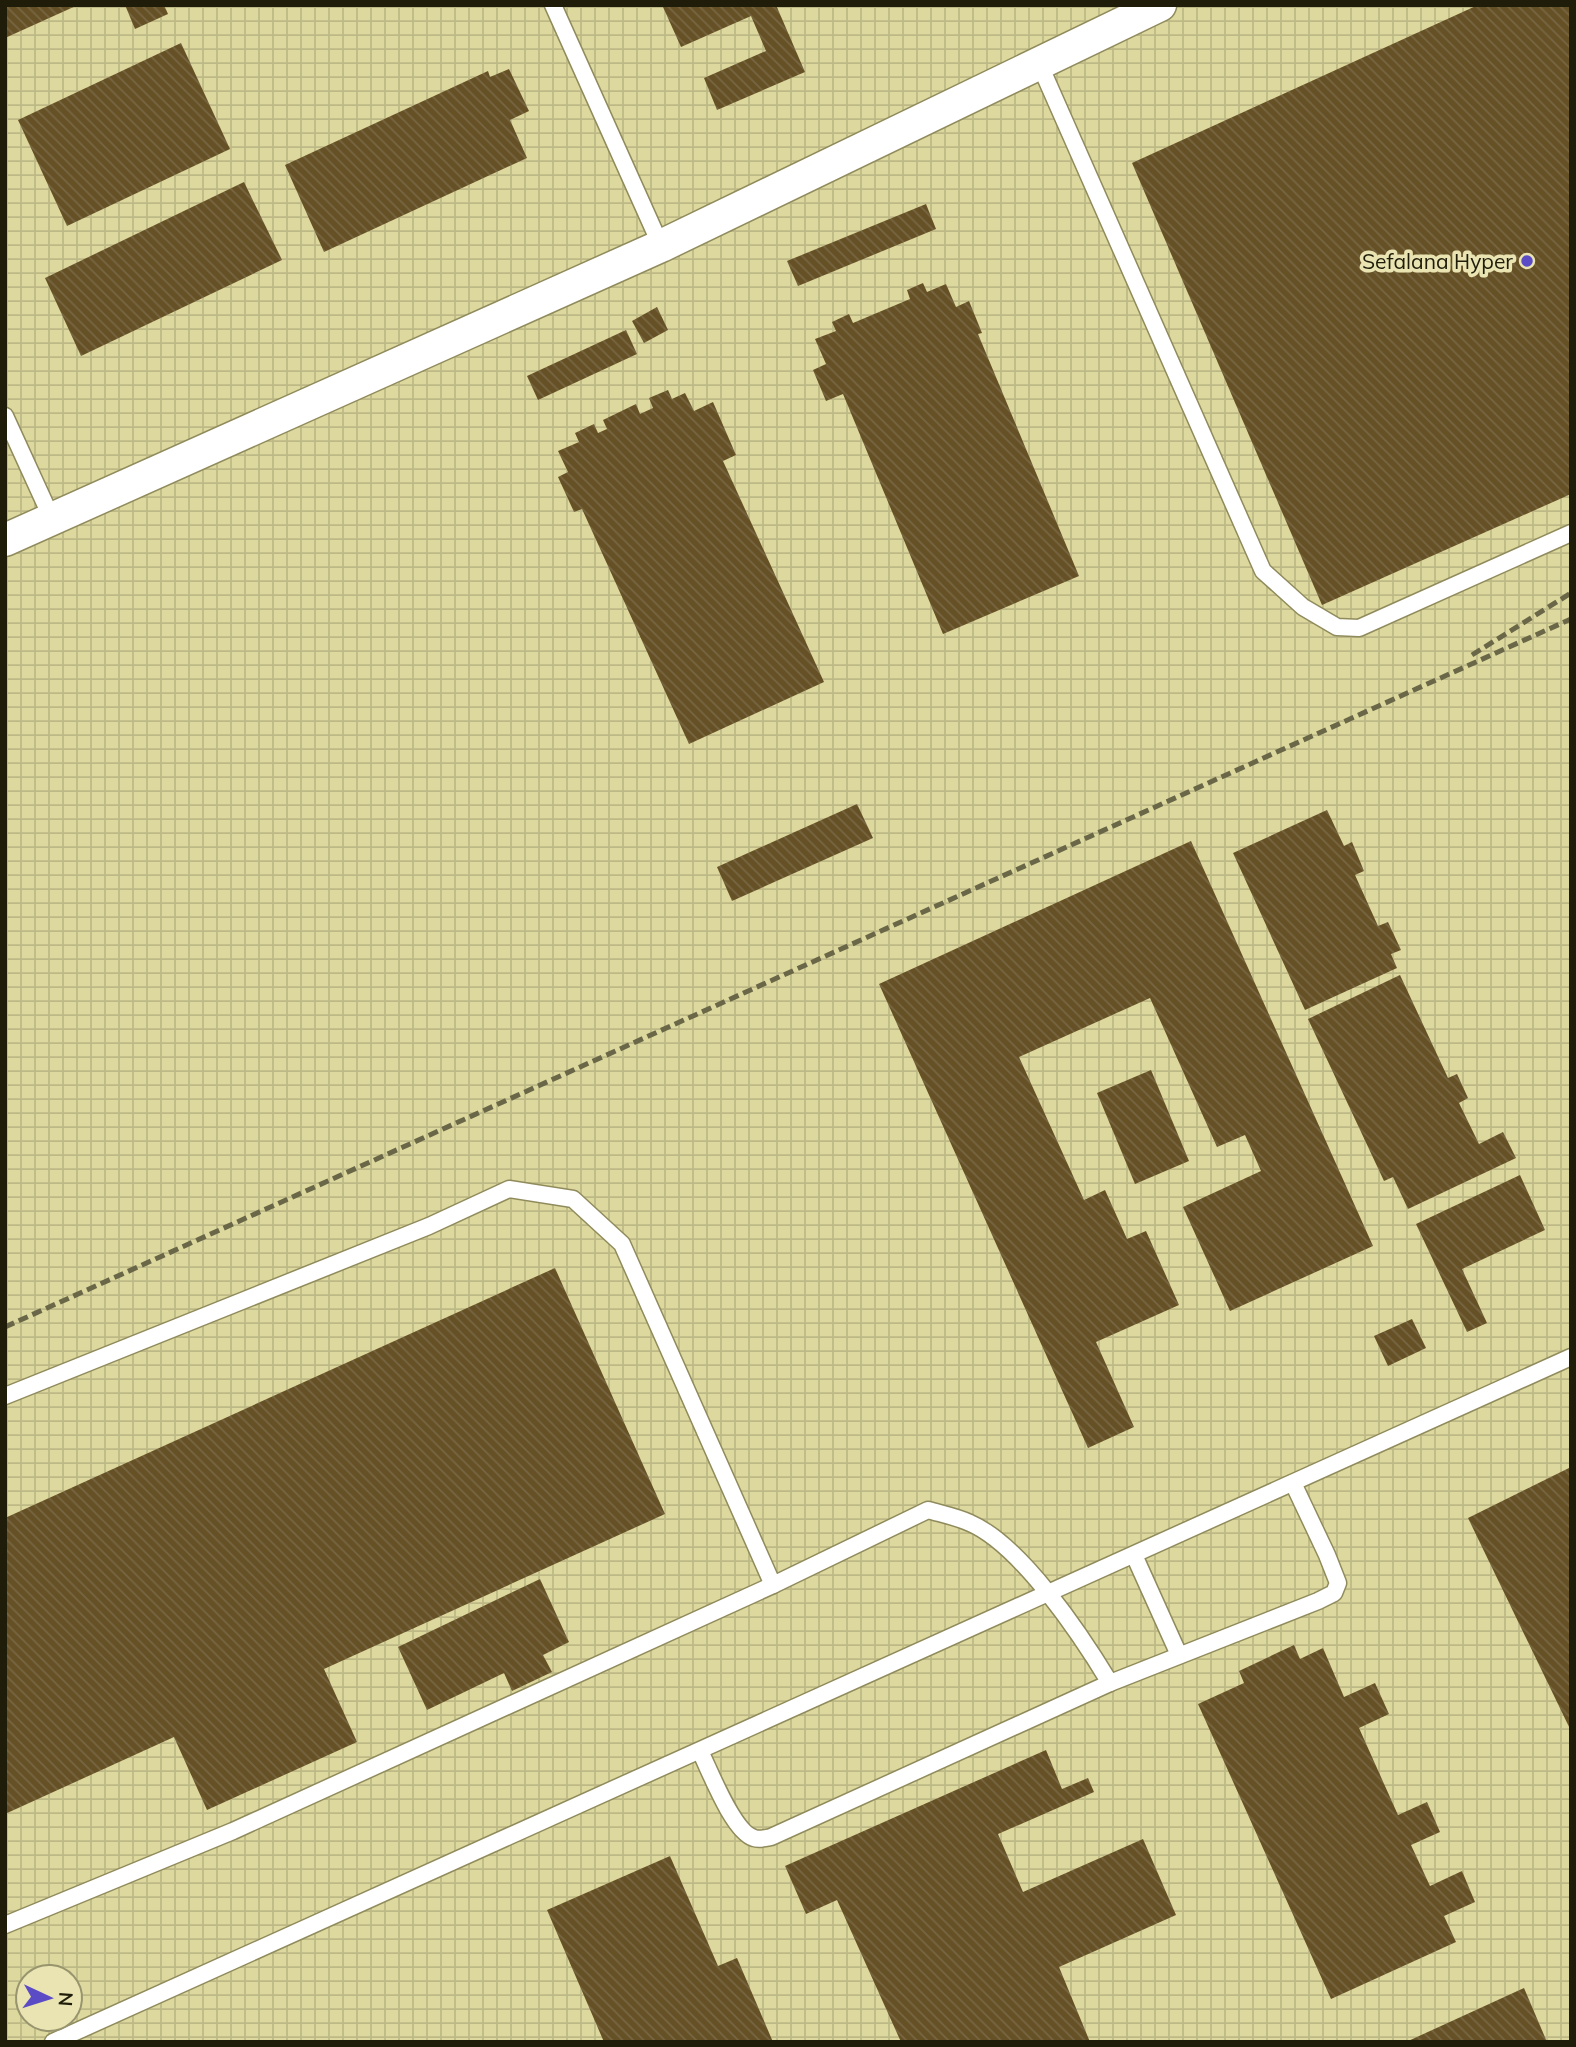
<svg xmlns="http://www.w3.org/2000/svg" width="1576" height="2047" viewBox="0 0 1576 2047" font-family="Mulish,sans-serif">
  <style>
    .industrial { fill: url(#industrial-grid); fill-rule: evenodd }
    .building { fill: url(#building-back-hatch) }
    .lines { fill: none; stroke-linecap: round; stroke-linejoin: round }
    .service-casing { stroke: #908b5c; stroke-width: 19 }
    .minor-casing { stroke: #908b5c; stroke-width: 35 }
    .service { stroke: #fff; stroke-width: 16 }
    .minor { stroke: #fff; stroke-width: 32 }
    .rail { stroke: #6a6748; stroke-width: 5; stroke-dasharray: 10 5; stroke-linecap: butt }
    .poi-dot { fill: #5b4cc5; stroke: #e9e4b1; stroke-width: 2.5 }
    .labels { text-anchor: middle; dominant-baseline: central; stroke-width: 7; stroke-linejoin: round; paint-order: stroke }
    .poi-label { font-size: 21px; fill: #1f1d0a; stroke: #e9e4b1; text-anchor: end }
  </style>
  <defs>
    <pattern id="industrial-grid" width="8" height="8" patternUnits="userSpaceOnUse" patternTransform="scale(1.75)"><rect width="8" height="8" fill="#ddd89d"/><path d="M0 4h8M4 0v8" fill="none" stroke="#bdb986"/></pattern>
    <pattern id="building-back-hatch" width="6" height="6" patternUnits="userSpaceOnUse" patternTransform="scale(1.75)"><rect width="6" height="6" fill="#665126"/><path d="M-1 5l2 2M0 0l6 6M5-1l2 2" fill="none" stroke="#776643"/></pattern>
  </defs>
  <rect width="100%" height="100%" fill="#e9e4b1"/>
  <path class="industrial" d="M 5,5 L 1571,5 L 1571,2042 L 5,2042 ZM 28,1977 L 70,1977 L 70,2019 L 28,2019 Z"/>
  <g class="building">
    <path d="M 5,5 L 78,5 L 5,38 Z"/>
    <path d="M 125,5 L 164,5 L 168,14 L 135,29 Z"/>
    <path d="M 667,5 L 776,5 L 805,72 L 717,110 L 704,78 L 766,51 L 751,16 L 681,47 L 663,7 Z"/>
    <path d="M 1478,5 L 1571,5 L 1571,494 L 1322,605 L 1132,163 Z"/>
    <path d="M 181,43 L 230,149 L 67,226 L 18,120 Z"/>
    <path d="M 509,69 L 529,111 L 510,120 L 527,158 L 324,252 L 285,165 L 488,71 L 490,77 Z"/>
    <path d="M 244,182 L 282,260 L 81,356 L 45,278 Z"/>
    <path d="M 926,204 L 936,229 L 798,286 L 787,261 Z"/>
    <path d="M 923,283 L 927,292 L 946,284 L 956,307 L 969,301 L 982,333 L 978,334 L 1079,576 L 943,634 L 843,394 L 826,401 L 813,370 L 826,364 L 815,339 L 836,331 L 832,322 L 849,314 L 853,323 L 910,299 L 907,290 Z"/>
    <path d="M 657,307 L 668,330 L 644,343 L 632,321 Z"/>
    <path d="M 626,330 L 637,354 L 538,400 L 527,376 Z"/>
    <path d="M 668,390 L 672,399 L 685,393 L 694,411 L 713,402 L 736,455 L 723,461 L 824,682 L 689,744 L 582,509 L 574,512 L 558,477 L 568,472 L 558,451 L 579,442 L 575,433 L 594,424 L 598,433 L 607,429 L 603,420 L 636,404 L 640,414 L 653,408 L 649,398 Z"/>
    <path d="M 857,804 L 873,838 L 732,901 L 717,867 Z"/>
    <path d="M 1327,810 L 1344,846 L 1352,842 L 1364,871 L 1355,875 L 1378,926 L 1388,922 L 1401,950 L 1391,954 L 1397,968 L 1305,1010 L 1233,853 Z"/>
    <path d="M 1191,841 L 1373,1246 L 1230,1311 L 1183,1207 L 1261,1171 L 1245,1135 L 1217,1147 L 1150,998 L 1019,1057 L 1084,1200 L 1105,1190 L 1127,1239 L 1146,1231 L 1179,1305 L 1096,1342 L 1134,1427 L 1088,1448 L 879,984 Z"/>
    <path d="M 1400,975 L 1448,1078 L 1457,1074 L 1468,1098 L 1459,1103 L 1479,1144 L 1503,1132 L 1516,1158 L 1408,1209 L 1393,1177 L 1384,1181 L 1308,1019 Z"/>
    <path d="M 1151,1070 L 1189,1161 L 1135,1184 L 1097,1093 Z"/>
    <path d="M 1520,1175 L 1545,1230 L 1462,1269 L 1487,1323 L 1467,1332 L 1416,1224 Z"/>
    <path d="M 555,1268 L 665,1514 L 324,1669 L 357,1742 L 207,1810 L 174,1737 L 5,1814 L 5,1518 Z"/>
    <path d="M 1412,1319 L 1426,1348 L 1388,1366 L 1374,1336 Z"/>
    <path d="M 1571,1467 L 1571,1731 L 1468,1518 Z"/>
    <path d="M 540,1579 L 569,1642 L 543,1655 L 552,1672 L 512,1691 L 504,1673 L 427,1710 L 398,1647 Z"/>
    <path d="M 1294,1645 L 1300,1659 L 1323,1648 L 1344,1697 L 1375,1683 L 1389,1714 L 1359,1728 L 1398,1815 L 1427,1802 L 1440,1832 L 1411,1845 L 1430,1886 L 1462,1871 L 1475,1902 L 1444,1916 L 1456,1942 L 1331,1999 L 1198,1704 L 1244,1683 L 1239,1671 Z"/>
    <path d="M 1046,1750 L 1062,1789 L 1088,1778 L 1094,1792 L 998,1834 L 1023,1892 L 1143,1839 L 1176,1915 L 1059,1967 L 1090,2042 L 901,2042 L 837,1900 L 806,1914 L 785,1866 Z"/>
    <path d="M 670,1856 L 718,1966 L 737,1958 L 773,2042 L 604,2042 L 547,1910 Z"/>
    <path d="M 1524,1988 L 1547,2042 L 1406,2042 Z"/>
  </g>
  <g class="lines">
    <defs>
      <g id="service">
        <path d="M 553,5 L 661,246"/>
        <path d="M 1039,63 L 1263,571 L 1303,607 L 1337,627 L 1359,628 L 1571,533"/>
        <path d="M 5,416 L 52,519"/>
        <path d="M 5,1396 L 429,1226 L 509,1189 L 573,1199 L 622,1244 L 773,1585"/>
        <path d="M 1134,1555 L 1179,1655"/>
        <path d="M 700,1751 C 710,1771 733,1832 754,1838 C 759,1840 766,1838 771,1837 L 1110,1683 L 1318,1601 L 1334,1593 L 1338,1583 L 1327,1555 L 1293,1483"/>
        <path d="M 5,1925 L 233,1831 L 773,1585 L 928,1510 C 942,1514 957,1517 970,1523 C 1021,1545 1081,1635 1110,1683"/>
        <path d="M 53,2042 L 1571,1357"/>
      </g>
      <path id="minor" d="M 5,540 L 661,246 L 1160,5"/>
    </defs>
    <use href="#service" class="service-casing"/>
    <use href="#minor" class="minor-casing"/>
    <use href="#service" class="service"/>
    <use href="#minor" class="minor"/>
    <g class="rail">
      <path d="M 1472,655 L 1571,593"/>
      <path d="M 5,1327 L 1571,619"/>
    </g>
  </g>
  <circle class="poi-dot" cx="1527" cy="261" r="7"/>
  <g class="labels">
    <g class="poi-label">
      <text x="1513" y="261">Sefalana Hyper</text>
    </g>
  </g>
  <rect width="1576" height="2047" fill="none" stroke="#1f1d0a" stroke-width="14"/>
  <g transform="translate(49 1998) rotate(94)"><circle r="33" fill="#e9e4b1" stroke="#98946e" stroke-width="2"/>
  <path d="M0-5L12 26L0 18L-12 26Z" fill="#5b4cc5"/>
  <text y="-10" font-size="19" font-weight="bold" text-anchor="middle" fill="#1f1d0a">N</text>
  </g>
</svg>
